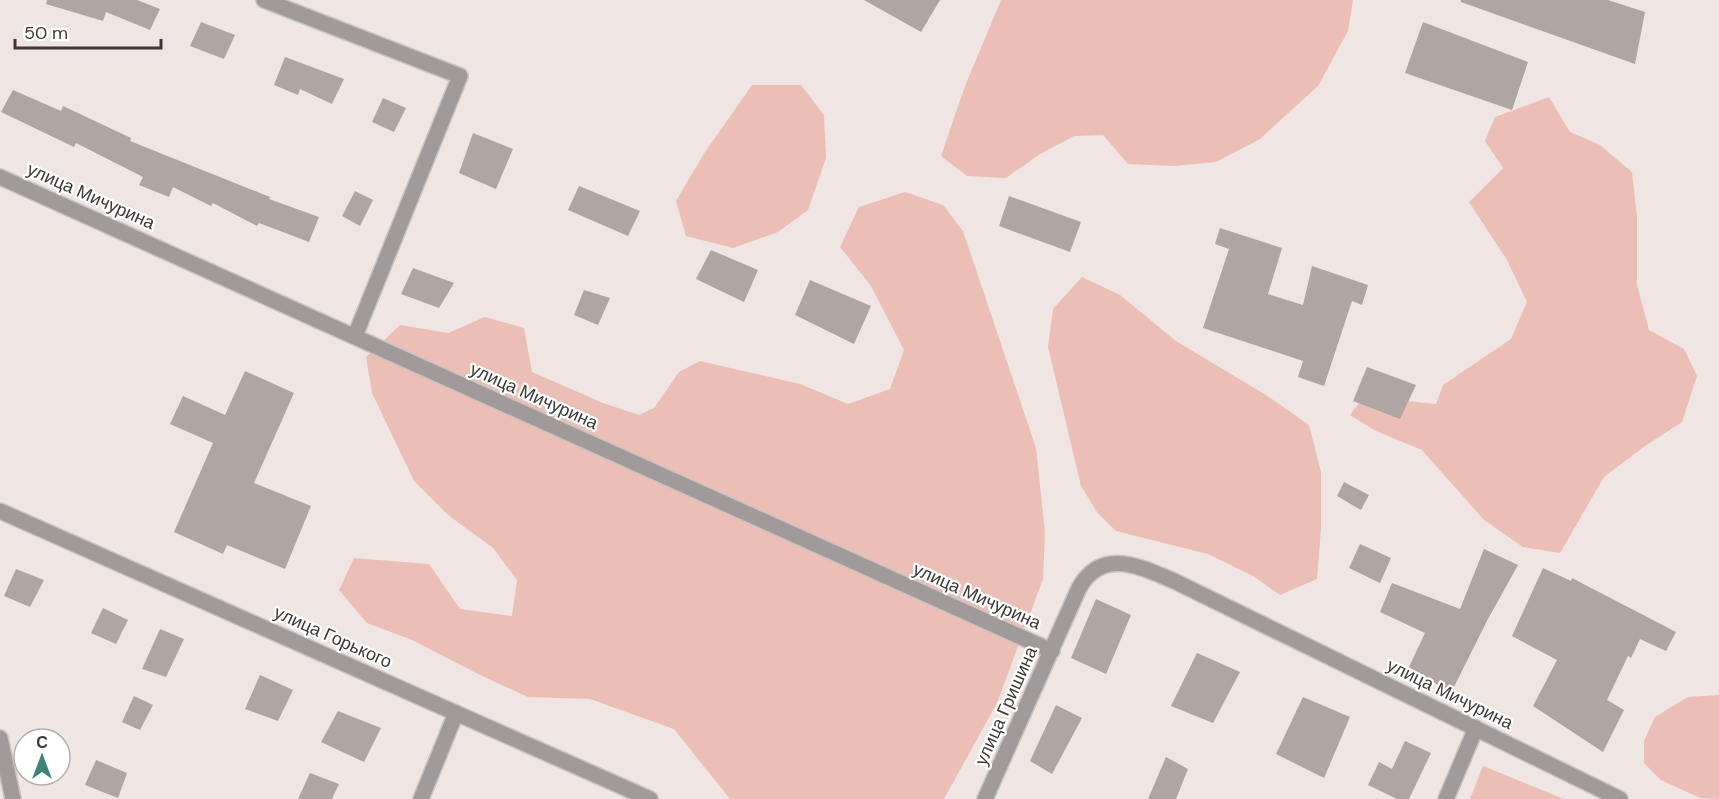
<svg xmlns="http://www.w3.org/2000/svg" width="1719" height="799" viewBox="0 0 1719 799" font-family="'DM Sans',sans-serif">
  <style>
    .green { fill: #ebbfb6 }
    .building { fill: #afa5a3 }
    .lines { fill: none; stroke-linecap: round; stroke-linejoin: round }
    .minor-casing { stroke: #cbc3c0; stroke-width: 18 }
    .minor { stroke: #a09b9a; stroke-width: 15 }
    .labels { text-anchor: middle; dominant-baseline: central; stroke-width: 4.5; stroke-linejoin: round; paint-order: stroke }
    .street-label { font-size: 18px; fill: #3d3938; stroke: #fff }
  </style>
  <rect width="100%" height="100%" fill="#efe5e2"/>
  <g class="green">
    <path d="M 1001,0 L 1353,0 L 1348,31 L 1318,86 L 1260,139 L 1216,162 L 1174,166 L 1128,164 L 1103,135 L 1074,136 L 1040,154 L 1006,178 L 967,176 L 941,156 L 965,86 Z"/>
    <path d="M 752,85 L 801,85 L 824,115 L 826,158 L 808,210 L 778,232 L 733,248 L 686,236 L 676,201 L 705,152 Z"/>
    <path d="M 1549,97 L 1570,132 L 1600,145 L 1632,172 L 1637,217 L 1637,285 L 1649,330 L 1684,349 L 1697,376 L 1682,422 L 1645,446 L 1604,477 L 1560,553 L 1523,547 L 1484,520 L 1422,450 L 1376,431 L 1350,415 L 1368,391 L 1396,400 L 1436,404 L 1443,385 L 1511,339 L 1527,302 L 1507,260 L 1469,202 L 1503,168 L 1485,141 L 1495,117 Z"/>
    <path d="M 905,192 L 943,205 L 963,231 L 1036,448 L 1045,532 L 1043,579 L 997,703 L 944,799 L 730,799 L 674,729 L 590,699 L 528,697 L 482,676 L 412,640 L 367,623 L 339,590 L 354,558 L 429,564 L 460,609 L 512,616 L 517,580 L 493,548 L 448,515 L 414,481 L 372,393 L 366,357 L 400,325 L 448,333 L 485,317 L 524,328 L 532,372 L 603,403 L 639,415 L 654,408 L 679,372 L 700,361 L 800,384 L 848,404 L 890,389 L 904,350 L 871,286 L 840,247 L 859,207 Z"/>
    <path d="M 1082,277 L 1120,295 L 1176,341 L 1266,395 L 1309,425 L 1321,472 L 1321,528 L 1317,579 L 1280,595 L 1253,576 L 1208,554 L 1116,531 L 1097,512 L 1081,486 L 1048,347 L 1053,309 Z"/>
    <path d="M 1719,695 L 1719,799 L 1700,798 L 1661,780 L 1644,763 L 1644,741 L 1655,717 L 1688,697 Z"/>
    <path d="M 1483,766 L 1564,799 L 1470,799 Z"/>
  </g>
  <g class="building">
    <path d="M 47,0 L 137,0 L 160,9 L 150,30 L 106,12 L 103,21 L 46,4 Z"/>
    <path d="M 864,0 L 940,0 L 921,32 Z"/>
    <path d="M 1461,0 L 1608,0 L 1645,12 L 1635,64 L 1461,2 Z"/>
    <path d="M 201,22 L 235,35 L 224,59 L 190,46 Z"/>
    <path d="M 1423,22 L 1528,62 L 1512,110 L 1405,73 Z"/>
    <path d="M 285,57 L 344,79 L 332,104 L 300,89 L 298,95 L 274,85 Z"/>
    <path d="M 13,90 L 61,111 L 63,106 L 131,138 L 130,141 L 270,197 L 269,199 L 319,217 L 309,242 L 259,223 L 257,226 L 213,203 L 211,206 L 173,187 L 169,197 L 139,185 L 143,177 L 76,143 L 74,147 L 1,112 Z"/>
    <path d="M 383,98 L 406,108 L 394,132 L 372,122 Z"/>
    <path d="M 473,133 L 513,149 L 496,189 L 459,173 Z"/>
    <path d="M 579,186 L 640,211 L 628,236 L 568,210 Z"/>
    <path d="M 355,191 L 373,200 L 360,226 L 342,216 Z"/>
    <path d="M 1009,196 L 1081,222 L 1070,252 L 999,226 Z"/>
    <path d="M 1220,228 L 1282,248 L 1268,294 L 1303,305 L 1312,266 L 1368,285 L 1362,305 L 1352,301 L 1324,386 L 1298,377 L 1303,361 L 1203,328 L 1229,249 L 1215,244 Z"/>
    <path d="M 711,250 L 758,270 L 744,302 L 696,279 Z"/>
    <path d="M 413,268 L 454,283 L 439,308 L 401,294 Z"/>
    <path d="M 810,280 L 871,306 L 854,344 L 795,315 Z"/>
    <path d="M 584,290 L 610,298 L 598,325 L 574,315 Z"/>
    <path d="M 1367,367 L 1416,385 L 1400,419 L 1353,401 Z"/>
    <path d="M 245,371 L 294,393 L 254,483 L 311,506 L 285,569 L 227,545 L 223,554 L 174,532 L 213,443 L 170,424 L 183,396 L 225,415 Z"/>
    <path d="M 1344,482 L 1369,495 L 1361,510 L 1337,496 Z"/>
    <path d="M 1360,544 L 1391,558 L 1380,583 L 1349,568 Z"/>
    <path d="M 1484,549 L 1518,565 L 1488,619 L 1451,693 L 1409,667 L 1425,633 L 1380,612 L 1392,583 L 1460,609 Z"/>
    <path d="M 1543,568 L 1571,581 L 1572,578 L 1676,632 L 1666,651 L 1640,639 L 1631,658 L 1628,656 L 1607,700 L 1624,710 L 1603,752 L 1533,706 L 1557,660 L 1512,636 Z"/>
    <path d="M 16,569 L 44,580 L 30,607 L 4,596 Z"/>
    <path d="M 1096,599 L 1131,615 L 1106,674 L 1071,658 Z"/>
    <path d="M 103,608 L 128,620 L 116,644 L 91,633 Z"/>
    <path d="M 160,629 L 184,639 L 166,677 L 142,669 Z"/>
    <path d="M 1197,653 L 1240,672 L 1213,723 L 1171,706 Z"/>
    <path d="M 260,675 L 293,690 L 278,721 L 245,709 Z"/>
    <path d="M 134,696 L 153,705 L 140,730 L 122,722 Z"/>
    <path d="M 1303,697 L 1350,717 L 1324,778 L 1276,754 Z"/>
    <path d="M 1056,705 L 1082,718 L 1052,774 L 1030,761 Z"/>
    <path d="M 338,711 L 381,728 L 364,762 L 321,742 Z"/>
    <path d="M 1405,741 L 1431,753 L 1409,799 L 1397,799 L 1368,785 L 1379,762 L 1392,769 Z"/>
    <path d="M 1166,757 L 1188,769 L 1176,799 L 1148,799 Z"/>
    <path d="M 96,760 L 127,773 L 118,798 L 85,785 Z"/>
    <path d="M 310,773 L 339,784 L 332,799 L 298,799 Z"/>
  </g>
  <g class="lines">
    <defs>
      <g id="minor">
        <path d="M 264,0 L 460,76 L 355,336"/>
        <path d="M 0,177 L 1052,651"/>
        <path d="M 0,511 L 650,799"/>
        <path d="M 0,738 L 13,799"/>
        <path d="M 421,799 L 456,713"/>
        <path d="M 985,799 L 1079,588 C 1102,548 1138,566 1172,580 L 1620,799"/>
        <path d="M 1446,799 L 1476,728"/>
      </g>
    </defs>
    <use href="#minor" class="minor-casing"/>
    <use href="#minor" class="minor"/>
  </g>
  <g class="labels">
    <g class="street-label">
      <text transform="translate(91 196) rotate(24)">улица Мичурина</text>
      <text transform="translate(534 396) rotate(24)">улица Мичурина</text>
      <text transform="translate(977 596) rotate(24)">улица Мичурина</text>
      <text transform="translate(333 637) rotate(24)">улица Горького</text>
      <text transform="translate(1450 694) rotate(26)">улица Мичурина</text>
      <text transform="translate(1006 706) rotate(-66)">улица Гришина</text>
    </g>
  </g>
  <g transform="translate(42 757)"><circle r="28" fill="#ffffff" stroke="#b1b0af" stroke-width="1.5"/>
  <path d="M0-4.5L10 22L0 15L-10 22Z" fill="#3e8377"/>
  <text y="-9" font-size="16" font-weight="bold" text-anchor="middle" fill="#3d3938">С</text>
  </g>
  <path d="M15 39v9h146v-9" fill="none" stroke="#3d3938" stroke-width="3"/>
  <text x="24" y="39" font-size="18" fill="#3d3938" stroke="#ffffff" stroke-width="4.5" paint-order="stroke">50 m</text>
</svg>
